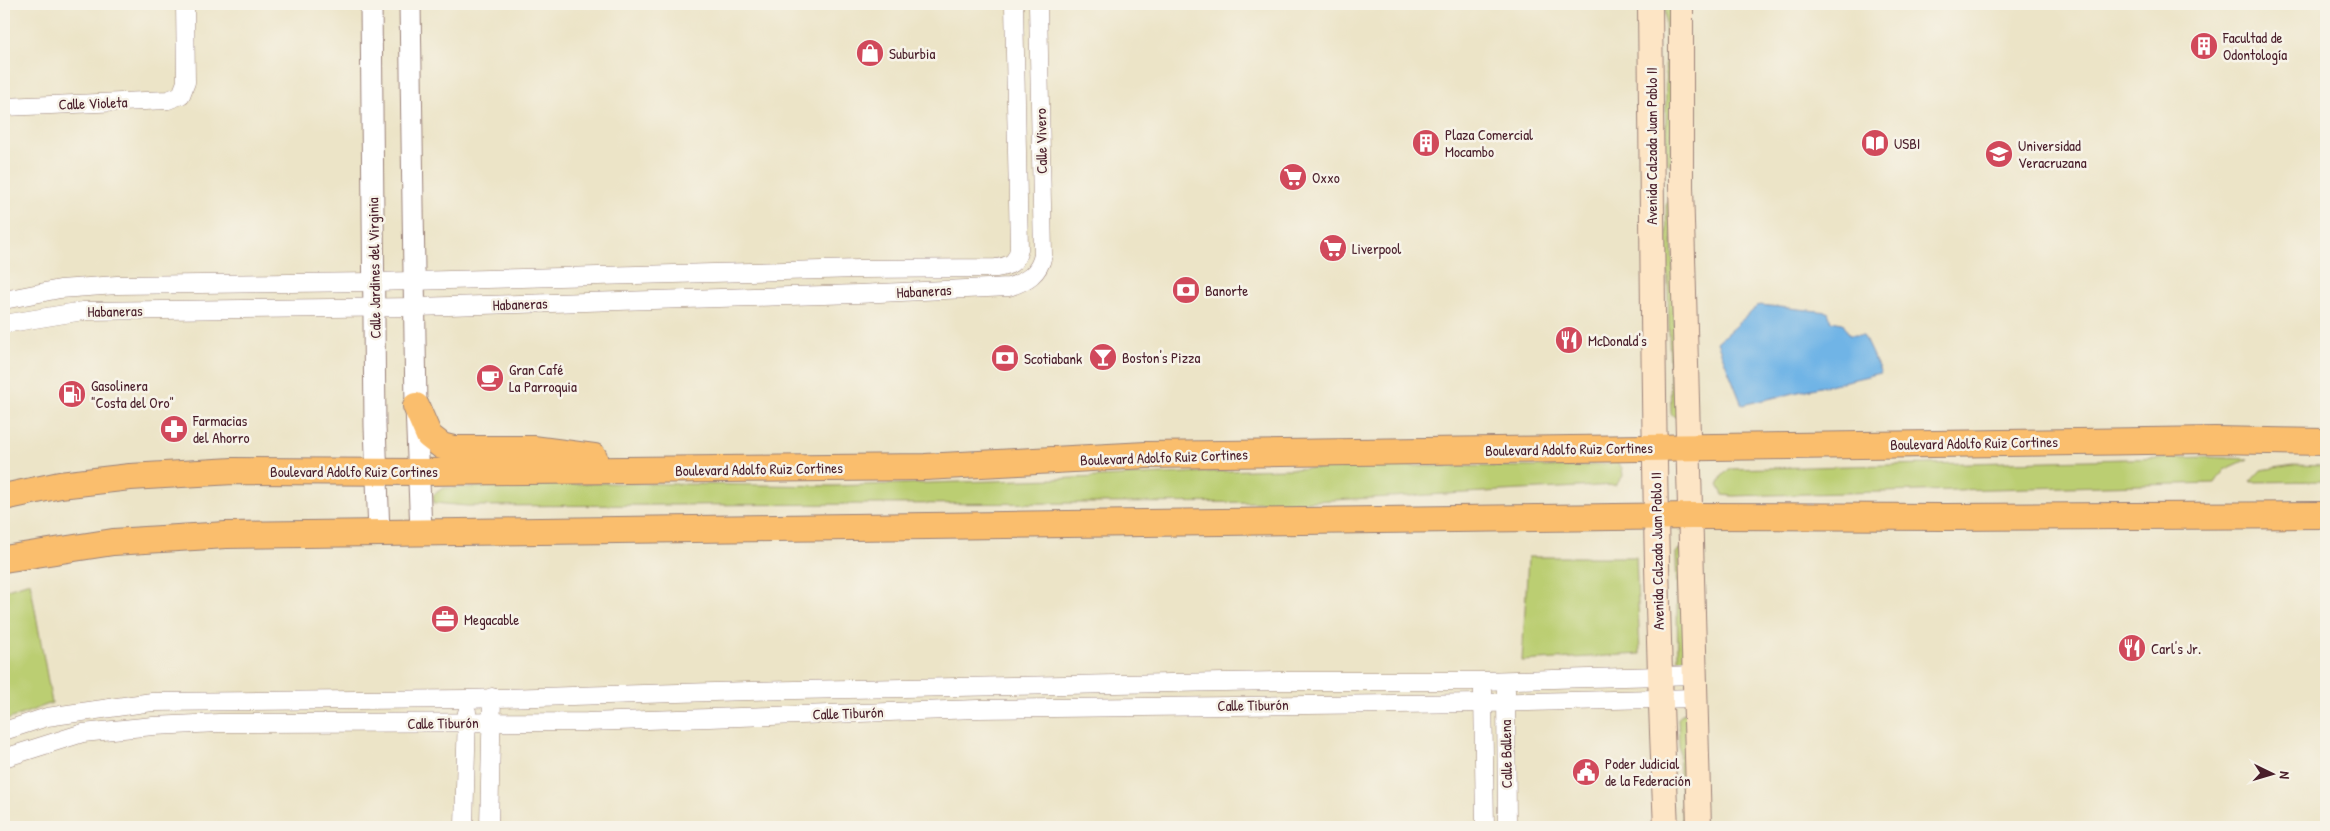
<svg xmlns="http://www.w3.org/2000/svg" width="2330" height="831" viewBox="0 0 2330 831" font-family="'Patrick Hand',sans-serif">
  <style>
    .green { fill: #bbce72; stroke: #82764e }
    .water { fill: #70b4e6; stroke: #5d6a88 }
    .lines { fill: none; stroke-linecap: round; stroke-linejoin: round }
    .minor-casing { stroke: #9b8279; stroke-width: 19 }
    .tertiary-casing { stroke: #9b8279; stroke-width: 23 }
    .secondary-casing { stroke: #9b8279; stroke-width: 26 }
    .primary-casing { stroke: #9b8279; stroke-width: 28 }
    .minor { stroke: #fff; stroke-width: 18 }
    .tertiary { stroke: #fff; stroke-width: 21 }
    .secondary { stroke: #fde5c5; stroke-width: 24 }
    .primary { stroke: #fabe6d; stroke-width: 26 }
    .labels { text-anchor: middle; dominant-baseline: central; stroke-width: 5; stroke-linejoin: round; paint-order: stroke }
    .poi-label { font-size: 15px; fill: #4a1f2b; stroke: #f7f3e8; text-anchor: start }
    .street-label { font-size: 15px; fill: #4a1f2b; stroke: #f7f3e8 }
  </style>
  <rect width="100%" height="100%" fill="#f7f3e8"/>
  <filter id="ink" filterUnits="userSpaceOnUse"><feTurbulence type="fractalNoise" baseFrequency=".02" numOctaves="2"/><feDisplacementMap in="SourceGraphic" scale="10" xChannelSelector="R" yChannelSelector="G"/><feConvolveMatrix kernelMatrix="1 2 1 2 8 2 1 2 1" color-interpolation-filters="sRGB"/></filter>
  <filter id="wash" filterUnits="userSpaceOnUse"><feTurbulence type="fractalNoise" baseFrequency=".0096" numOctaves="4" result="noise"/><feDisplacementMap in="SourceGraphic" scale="20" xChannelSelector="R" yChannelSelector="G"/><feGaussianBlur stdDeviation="1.12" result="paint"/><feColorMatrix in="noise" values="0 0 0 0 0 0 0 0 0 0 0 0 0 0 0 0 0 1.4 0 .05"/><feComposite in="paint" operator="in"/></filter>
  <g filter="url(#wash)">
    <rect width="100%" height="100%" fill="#ece4c7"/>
    <g class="green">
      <path d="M 1665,4 L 1675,4 L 1671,166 L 1666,162 Z"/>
      <path d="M 1671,199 L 1677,418 L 1671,414 L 1666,205 Z"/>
      <path d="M 2208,457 L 2248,459 L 2224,470 L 2215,483 L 1733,496 L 1723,495 L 1718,485 L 1722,476 L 1729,469 Z"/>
      <path d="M 1617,462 L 1622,468 L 1623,476 L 1616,485 L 1295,502 L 467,506 L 434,503 L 433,495 L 443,488 L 605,483 L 833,486 L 1055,479 L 1249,470 L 1404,466 L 1575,467 Z"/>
      <path d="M 2293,465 L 2326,466 L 2326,481 L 2250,482 L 2261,470 Z"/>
      <path d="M 1680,548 L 1686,660 L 1682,663 L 1678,660 L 1676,553 Z"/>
      <path d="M 1528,557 L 1636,557 L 1640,654 L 1522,661 Z"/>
      <path d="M 30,582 L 52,703 L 4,721 L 4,590 Z"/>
      <path d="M 1683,713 L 1688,718 L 1689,827 L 1682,827 L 1678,719 Z"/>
    </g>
    <path class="water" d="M 1759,305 L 1828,312 L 1831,321 L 1843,323 L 1849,335 L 1863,335 L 1881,373 L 1742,405 L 1717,342 Z"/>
  </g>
  <g filter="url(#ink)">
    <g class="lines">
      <defs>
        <g id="minor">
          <path d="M 4,107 L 168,100 L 181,95 L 186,82 L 185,4"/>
          <path d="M 4,300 L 60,289 L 117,285 L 373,282 L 859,269 L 996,268 C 1009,266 1016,264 1019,249 L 1014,4"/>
          <path d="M 4,324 L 83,311 L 416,307 L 858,294 L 1009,287 C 1027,281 1039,274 1043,255 L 1038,4"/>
          <path d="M 1506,690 L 1507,827"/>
          <path d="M 1483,691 L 1485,827"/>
          <path d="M 4,731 L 47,717 L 152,702 L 466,699 L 749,691 L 1280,681 L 1482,681 L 1696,675"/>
          <path d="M 4,758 L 83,733 L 153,726 L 219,723 L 587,722 L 978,709 L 1484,703 L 1697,698"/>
          <path d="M 464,827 L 467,712"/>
          <path d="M 489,827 L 492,697"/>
        </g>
        <g id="tertiary">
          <path d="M 371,4 L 375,426 L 379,533"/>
          <path d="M 410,4 L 416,406 L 421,532"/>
        </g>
        <g id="secondary">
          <path d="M 1650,4 C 1653,278 1653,553 1666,827"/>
          <path d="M 1681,4 L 1681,186 L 1699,827"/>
        </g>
        <g id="primary">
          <path d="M 416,406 L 429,436 L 442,446 L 454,449 L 533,449 L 594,457"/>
          <path d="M 4,497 L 60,485 L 130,477 L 233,471 L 419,472 L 925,467 L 1146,455 L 2215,440 L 2326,442"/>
          <path d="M 4,559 L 113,542 L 226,535 L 1692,516 L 1944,517 L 2326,515"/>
        </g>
      </defs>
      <use href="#minor" class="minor-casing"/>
      <use href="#tertiary" class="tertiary-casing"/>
      <use href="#secondary" class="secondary-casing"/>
      <use href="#primary" class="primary-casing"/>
      <use href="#minor" class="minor"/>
      <use href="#tertiary" class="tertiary"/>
      <use href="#secondary" class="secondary"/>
      <use href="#primary" class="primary"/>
    </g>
  </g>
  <defs>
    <symbol id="building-disc" viewBox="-11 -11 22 22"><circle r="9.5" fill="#d1495b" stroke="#f7f3e8"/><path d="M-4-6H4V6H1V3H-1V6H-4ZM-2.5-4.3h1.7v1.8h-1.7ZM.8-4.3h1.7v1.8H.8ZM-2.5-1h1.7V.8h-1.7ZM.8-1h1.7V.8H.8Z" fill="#fff"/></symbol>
    <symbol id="shop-disc" viewBox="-11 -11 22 22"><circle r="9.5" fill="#d1495b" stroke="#f7f3e8"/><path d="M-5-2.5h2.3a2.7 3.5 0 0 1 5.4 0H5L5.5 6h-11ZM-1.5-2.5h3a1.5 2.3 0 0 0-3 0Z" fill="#fff"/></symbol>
    <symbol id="library-disc" viewBox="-11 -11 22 22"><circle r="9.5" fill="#d1495b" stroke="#f7f3e8"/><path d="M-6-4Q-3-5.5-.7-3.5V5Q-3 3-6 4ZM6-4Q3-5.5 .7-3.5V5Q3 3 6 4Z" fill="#fff"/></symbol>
    <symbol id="university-disc" viewBox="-11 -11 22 22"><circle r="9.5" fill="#d1495b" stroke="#f7f3e8"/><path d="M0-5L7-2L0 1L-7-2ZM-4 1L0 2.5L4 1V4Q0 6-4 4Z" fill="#fff"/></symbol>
    <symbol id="supermarket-disc" viewBox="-11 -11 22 22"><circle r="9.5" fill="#d1495b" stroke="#f7f3e8"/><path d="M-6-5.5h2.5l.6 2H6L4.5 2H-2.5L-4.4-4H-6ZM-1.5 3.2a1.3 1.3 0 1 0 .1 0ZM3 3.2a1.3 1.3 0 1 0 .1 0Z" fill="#fff"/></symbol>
    <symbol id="bank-disc" viewBox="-11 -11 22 22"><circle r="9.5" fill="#d1495b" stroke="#f7f3e8"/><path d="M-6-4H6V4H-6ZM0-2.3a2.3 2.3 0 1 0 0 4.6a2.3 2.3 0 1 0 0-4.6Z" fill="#fff"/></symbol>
    <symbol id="restaurant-disc" viewBox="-11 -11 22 22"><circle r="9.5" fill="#d1495b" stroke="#f7f3e8"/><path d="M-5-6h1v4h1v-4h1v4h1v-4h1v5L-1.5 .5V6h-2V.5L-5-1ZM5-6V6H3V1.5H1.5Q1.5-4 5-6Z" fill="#fff"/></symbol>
    <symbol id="bar-disc" viewBox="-11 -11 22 22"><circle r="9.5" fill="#d1495b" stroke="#f7f3e8"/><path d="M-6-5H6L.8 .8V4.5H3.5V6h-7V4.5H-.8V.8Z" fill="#fff"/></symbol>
    <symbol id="cafe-disc" viewBox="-11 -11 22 22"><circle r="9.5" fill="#d1495b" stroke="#f7f3e8"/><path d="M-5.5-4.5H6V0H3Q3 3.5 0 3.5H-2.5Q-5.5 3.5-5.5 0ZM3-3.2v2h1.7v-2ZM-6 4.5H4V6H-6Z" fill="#fff"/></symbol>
    <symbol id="fuel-disc" viewBox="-11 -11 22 22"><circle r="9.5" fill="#d1495b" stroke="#f7f3e8"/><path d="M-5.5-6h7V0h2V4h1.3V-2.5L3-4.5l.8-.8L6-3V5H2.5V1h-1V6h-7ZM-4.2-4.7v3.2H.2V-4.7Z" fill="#fff"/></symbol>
    <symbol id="pharmacy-disc" viewBox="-11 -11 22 22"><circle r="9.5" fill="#d1495b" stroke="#f7f3e8"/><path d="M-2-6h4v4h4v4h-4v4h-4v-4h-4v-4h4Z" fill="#fff"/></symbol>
    <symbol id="office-disc" viewBox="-11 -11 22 22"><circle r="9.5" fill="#d1495b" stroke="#f7f3e8"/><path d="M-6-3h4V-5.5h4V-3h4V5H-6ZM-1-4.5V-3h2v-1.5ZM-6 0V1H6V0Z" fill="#fff"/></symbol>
    <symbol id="civic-disc" viewBox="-11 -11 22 22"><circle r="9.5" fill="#d1495b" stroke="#f7f3e8"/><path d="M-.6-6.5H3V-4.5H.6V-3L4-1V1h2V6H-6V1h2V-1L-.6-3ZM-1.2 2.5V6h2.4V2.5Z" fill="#fff"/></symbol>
  </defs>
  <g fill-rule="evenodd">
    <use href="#building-disc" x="2188" y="30" width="32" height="32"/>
    <use href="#shop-disc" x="854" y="37" width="32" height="32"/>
    <use href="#building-disc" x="1410" y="127" width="32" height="32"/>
    <use href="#library-disc" x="1859" y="127" width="32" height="32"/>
    <use href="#university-disc" x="1983" y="138" width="32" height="32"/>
    <use href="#supermarket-disc" x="1277" y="161" width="32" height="32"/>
    <use href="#supermarket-disc" x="1317" y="232" width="32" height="32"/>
    <use href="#bank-disc" x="1170" y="274" width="32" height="32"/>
    <use href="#restaurant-disc" x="1553" y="324" width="32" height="32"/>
    <use href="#bar-disc" x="1087" y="341" width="32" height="32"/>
    <use href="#bank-disc" x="989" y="342" width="32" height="32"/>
    <use href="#cafe-disc" x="474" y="362" width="32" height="32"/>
    <use href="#fuel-disc" x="56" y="378" width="32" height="32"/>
    <use href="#pharmacy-disc" x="158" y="413" width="32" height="32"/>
    <use href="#office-disc" x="429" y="603" width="32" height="32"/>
    <use href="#restaurant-disc" x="2116" y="632" width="32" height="32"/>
    <use href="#civic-disc" x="1570" y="756" width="32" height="32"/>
  </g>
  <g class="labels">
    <g class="poi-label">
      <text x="2223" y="37">Facultad de<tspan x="2223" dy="17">Odontología</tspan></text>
      <text x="889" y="53">Suburbia</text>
      <text x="1445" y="134">Plaza Comercial<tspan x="1445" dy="17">Mocambo</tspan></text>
      <text x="1894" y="143">USBI</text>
      <text x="2018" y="145">Universidad<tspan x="2018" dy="17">Veracruzana</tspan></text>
      <text x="1312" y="177">Oxxo</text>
      <text x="1352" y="248">Liverpool</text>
      <text x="1205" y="290">Banorte</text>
      <text x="1588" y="340">McDonald's</text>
      <text x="1122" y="357">Boston's Pizza</text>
      <text x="1024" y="358">Scotiabank</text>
      <text x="509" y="369">Gran Café<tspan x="509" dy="17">La Parroquia</tspan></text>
      <text x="91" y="385">Gasolinera<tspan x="91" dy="17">"Costa del Oro"</tspan></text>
      <text x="193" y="420">Farmacias<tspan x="193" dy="17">del Ahorro</tspan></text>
      <text x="464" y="619">Megacable</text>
      <text x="2151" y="648">Carl's Jr.</text>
      <text x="1605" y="763">Poder Judicial<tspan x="1605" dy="17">de la Federación</tspan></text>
    </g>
    <g class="street-label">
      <text transform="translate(93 103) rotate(-2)">Calle Violeta</text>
      <text transform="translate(1041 141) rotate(-91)">Calle Vivero</text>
      <text transform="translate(1651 146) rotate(-90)">Avenida Calzada Juan Pablo II</text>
      <text transform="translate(374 268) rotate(-91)">Calle Jardines del Virginia</text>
      <text transform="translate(924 291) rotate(-3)">Habaneras</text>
      <text transform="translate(520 304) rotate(-2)">Habaneras</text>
      <text transform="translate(115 311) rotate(-1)">Habaneras</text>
      <text transform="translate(1974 443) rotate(-1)">Boulevard Adolfo Ruiz Cortines</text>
      <text transform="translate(1569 449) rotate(-1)">Boulevard Adolfo Ruiz Cortines</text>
      <text transform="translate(1164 457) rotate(-2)">Boulevard Adolfo Ruiz Cortines</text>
      <text transform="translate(759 469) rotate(-1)">Boulevard Adolfo Ruiz Cortines</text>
      <text x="354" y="471">Boulevard Adolfo Ruiz Cortines</text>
      <text transform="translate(1657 551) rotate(-91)">Avenida Calzada Juan Pablo II</text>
      <text transform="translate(1253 705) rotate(-1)">Calle Tiburón</text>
      <text transform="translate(848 713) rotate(-2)">Calle Tiburón</text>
      <text transform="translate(443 723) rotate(-1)">Calle Tiburón</text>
      <text transform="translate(1506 754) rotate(-91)">Calle Ballena</text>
    </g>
  </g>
  <rect width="2330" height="831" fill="none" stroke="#f7f3e8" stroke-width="20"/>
  <g transform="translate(2272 774) rotate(95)" stroke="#f7f3e8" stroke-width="4" paint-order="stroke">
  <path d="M0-4L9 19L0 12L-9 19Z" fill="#4a1f2b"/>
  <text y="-8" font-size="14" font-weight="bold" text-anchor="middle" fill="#4a1f2b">N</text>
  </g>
</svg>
